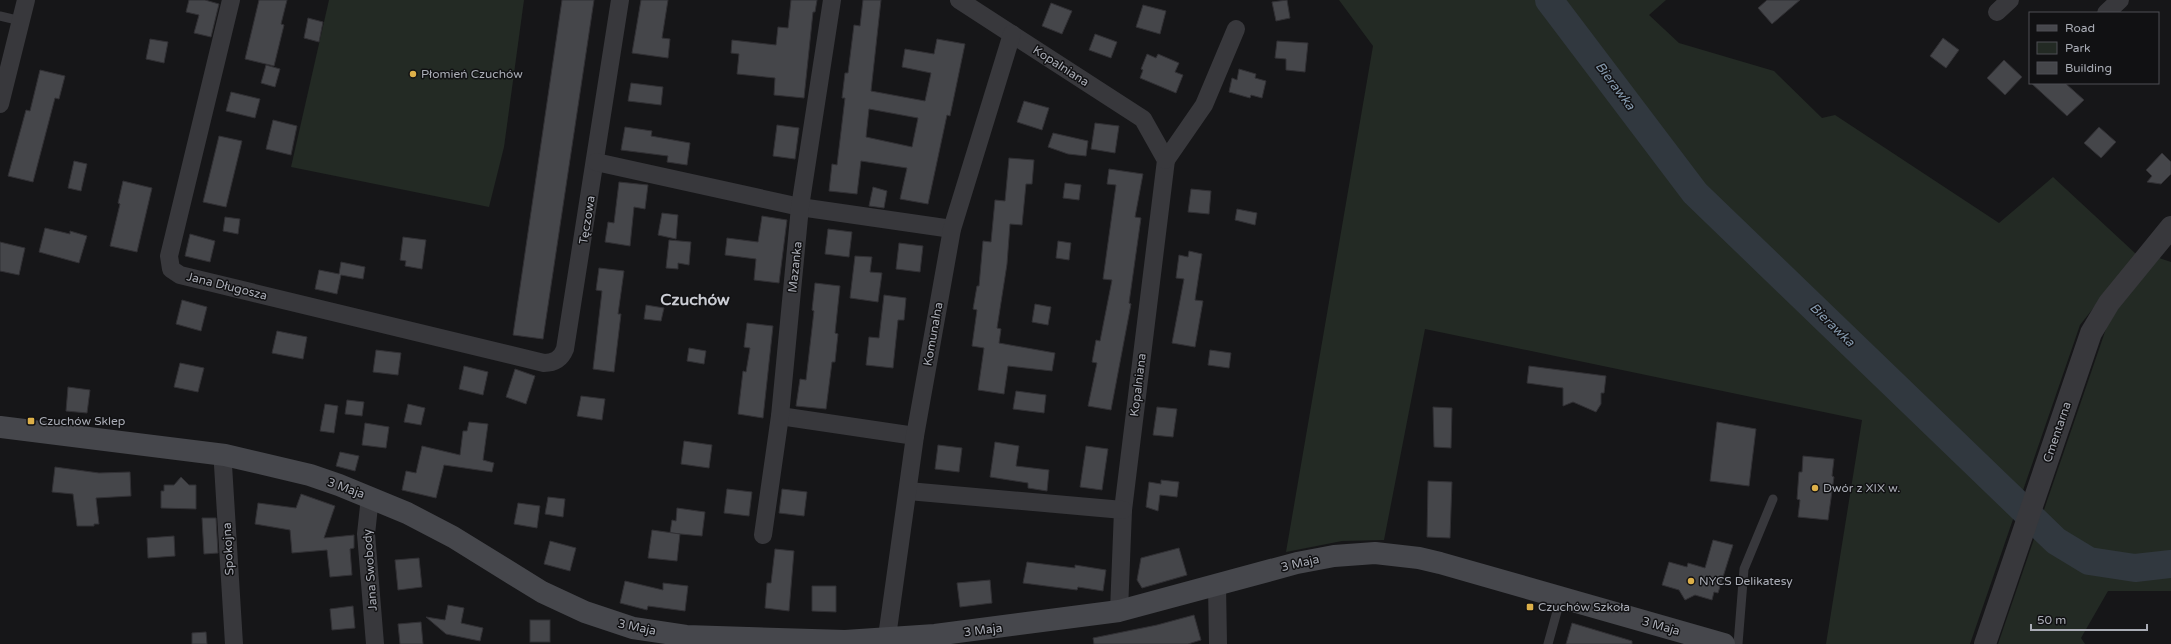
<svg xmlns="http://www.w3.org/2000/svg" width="2171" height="644" viewBox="0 0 2171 644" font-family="'Varela Round',sans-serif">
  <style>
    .green { fill: #232a24 }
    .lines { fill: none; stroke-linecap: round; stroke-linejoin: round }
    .river { stroke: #31383f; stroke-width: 28 }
    .building { fill: #45464a; stroke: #313034; fill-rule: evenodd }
    .service { stroke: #38383c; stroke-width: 9 }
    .minor { stroke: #38383c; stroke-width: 18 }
    .tertiary { stroke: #38383c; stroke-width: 22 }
    .secondary { stroke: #46474c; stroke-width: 22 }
    .poi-dot { fill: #ddb049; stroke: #111113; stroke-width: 1.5 }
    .labels { text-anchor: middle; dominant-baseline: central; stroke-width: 3; stroke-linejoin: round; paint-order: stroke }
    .street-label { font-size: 12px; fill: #aaadb6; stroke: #111113 }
    .poi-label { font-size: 12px; fill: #aaadb6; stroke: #111113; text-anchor: start }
    .water-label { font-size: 13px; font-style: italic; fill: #8599ad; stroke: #111113 }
    .district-label { font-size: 16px; font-weight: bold; fill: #caccd3; stroke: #111113 }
  </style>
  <rect width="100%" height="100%" fill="#161618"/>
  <g class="green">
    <path d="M 329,0 L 524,0 L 504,147 L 489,207 L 291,167 Z"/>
    <path d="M 1339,0 L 1666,0 L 1649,15 L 1679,43 L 1774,71 L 1822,118 L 1835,115 L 1999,223 L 2053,177 L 2136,254 L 2080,325 L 1970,644 L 1826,644 L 1862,420 L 1425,329 L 1384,540 L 1342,541 L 1286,552 L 1373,46 Z"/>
    <path d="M 2159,258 L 2171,262 L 2171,591 L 2108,591 L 2081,638 L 2085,644 L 1998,644 L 2109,320 Z"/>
  </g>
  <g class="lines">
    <path class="river" d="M 1549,0 L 1695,193 L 2056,541 L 2089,561 L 2135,568 L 2171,564"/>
  </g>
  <g class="building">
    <path d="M 189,0 L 205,0 L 219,4 L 211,37 L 194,33 L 199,15 L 186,12 Z"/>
    <path d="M 259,0 L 287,0 L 281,24 L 284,25 L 274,66 L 245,59 Z"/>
    <path d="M 562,0 L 594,0 L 543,339 L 513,335 Z"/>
    <path d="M 641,0 L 668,0 L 662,38 L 670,39 L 668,58 L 632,53 Z"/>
    <path d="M 791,0 L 817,0 L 815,12 L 813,12 L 804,98 L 774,95 L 775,78 L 737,74 L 739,54 L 731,53 L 732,40 L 776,45 L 778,27 L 788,28 Z"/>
    <path d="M 863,0 L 881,0 L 871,91 L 925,101 L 931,73 L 902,67 L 905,49 L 934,54 L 937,39 L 965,44 L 950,116 L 947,115 L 928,204 L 900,199 L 907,168 L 861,161 L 857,194 L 829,191 L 832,164 L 837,165 L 845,98 L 842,98 L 845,73 L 848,73 L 854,25 L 860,26 ZM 869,109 L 918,118 L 912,147 L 866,137 Z"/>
    <path d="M 1287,0 L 1290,18 L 1276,21 L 1272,2 Z"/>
    <path d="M 1767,0 L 1800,0 L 1772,24 L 1758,8 Z"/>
    <path d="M 1051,3 L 1072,11 L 1062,34 L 1042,26 Z"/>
    <path d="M 1143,5 L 1166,11 L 1160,34 L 1136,27 Z"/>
    <path d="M 308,18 L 323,22 L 319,42 L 304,38 Z"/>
    <path d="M 1095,34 L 1117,42 L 1111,58 L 1089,50 Z"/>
    <path d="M 1943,38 L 1959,50 L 1946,68 L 1930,56 Z"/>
    <path d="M 150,39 L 168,42 L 164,63 L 146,59 Z"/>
    <path d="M 1277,41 L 1308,43 L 1305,72 L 1286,70 L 1286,59 L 1275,58 Z"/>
    <path d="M 1147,54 L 1156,58 L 1158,54 L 1179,63 L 1175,72 L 1183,75 L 1176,93 L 1140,78 L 1143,70 L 1141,69 Z"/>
    <path d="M 2004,60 L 2022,77 L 2005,95 L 1987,78 Z"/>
    <path d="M 266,65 L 280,69 L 275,87 L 261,83 Z"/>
    <path d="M 1239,69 L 1256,74 L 1255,78 L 1266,81 L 1262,98 L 1251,95 L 1250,98 L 1229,92 L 1232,78 L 1237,80 Z"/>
    <path d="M 40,70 L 65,76 L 59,99 L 55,98 L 33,182 L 8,176 L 26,110 L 30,111 Z"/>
    <path d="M 631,83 L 663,87 L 661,105 L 628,101 Z"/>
    <path d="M 2031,83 L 2065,83 L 2084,100 L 2067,116 Z"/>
    <path d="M 231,92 L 260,99 L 255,118 L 226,111 Z"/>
    <path d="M 1024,101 L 1049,108 L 1042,130 L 1017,122 Z"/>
    <path d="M 273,120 L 297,126 L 291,155 L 266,149 Z"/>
    <path d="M 1095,123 L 1119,126 L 1115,153 L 1091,149 Z"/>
    <path d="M 777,125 L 799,128 L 795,159 L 773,156 Z"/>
    <path d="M 625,127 L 652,131 L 651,136 L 690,143 L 687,165 L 667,162 L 668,156 L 621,150 Z"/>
    <path d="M 2099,127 L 2116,142 L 2101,158 L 2084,143 Z"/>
    <path d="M 1053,133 L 1088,141 L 1086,156 L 1068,154 L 1048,147 Z"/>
    <path d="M 219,136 L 242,141 L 226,207 L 203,202 Z"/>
    <path d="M 2162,153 L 2171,162 L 2171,174 L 2161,184 L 2147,182 L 2152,176 L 2146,170 Z"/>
    <path d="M 1009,158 L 1034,160 L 1032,184 L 1026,184 L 1022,225 L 1010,224 L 1007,264 L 997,328 L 1001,329 L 999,343 L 1055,353 L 1052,371 L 1008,366 L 1004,394 L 978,390 L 984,348 L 972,346 L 977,310 L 973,309 L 977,286 L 979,286 L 983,241 L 991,242 L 995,200 L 1005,201 Z"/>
    <path d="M 74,161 L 87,164 L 81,191 L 68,188 Z"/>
    <path d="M 1109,169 L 1143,174 L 1135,217 L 1141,218 L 1129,303 L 1131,304 L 1111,410 L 1088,406 L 1097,363 L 1092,362 L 1096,340 L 1100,341 L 1112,280 L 1103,279 L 1116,185 L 1107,184 Z"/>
    <path d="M 123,181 L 152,188 L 137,252 L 110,246 L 120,204 L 118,203 Z"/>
    <path d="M 619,182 L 648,185 L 645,209 L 634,207 L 630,246 L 605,242 L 608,222 L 614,223 Z"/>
    <path d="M 1065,183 L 1081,185 L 1079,200 L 1063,198 Z"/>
    <path d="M 873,187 L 887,191 L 884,208 L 869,206 Z"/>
    <path d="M 1191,189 L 1211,191 L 1209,214 L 1188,212 Z"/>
    <path d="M 1237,209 L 1257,213 L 1255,225 L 1235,220 Z"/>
    <path d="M 662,213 L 678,215 L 676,239 L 658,235 Z"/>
    <path d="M 762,216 L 787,220 L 779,283 L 754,280 L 756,259 L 725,255 L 727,238 L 758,242 Z"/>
    <path d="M 225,217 L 240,219 L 238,234 L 223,231 Z"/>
    <path d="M 45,228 L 70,234 L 70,231 L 87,236 L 79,263 L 39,252 Z"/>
    <path d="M 828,229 L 852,232 L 849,257 L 825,254 Z"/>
    <path d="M 190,234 L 215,241 L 210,262 L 185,256 Z"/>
    <path d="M 403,237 L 426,240 L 422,269 L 405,266 L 406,261 L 400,260 Z"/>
    <path d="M 669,240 L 691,242 L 689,265 L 678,263 L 678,269 L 666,268 Z"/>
    <path d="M 1058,241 L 1071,243 L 1069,260 L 1056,258 Z"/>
    <path d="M 0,242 L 25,248 L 19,275 L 0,271 Z"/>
    <path d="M 899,243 L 923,246 L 920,272 L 896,269 Z"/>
    <path d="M 1189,251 L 1202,254 L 1195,300 L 1203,301 L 1195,347 L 1172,343 L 1184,279 L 1176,278 L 1179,255 L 1188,257 Z"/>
    <path d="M 855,256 L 872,257 L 870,272 L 882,273 L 878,302 L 850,298 Z"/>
    <path d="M 341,262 L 365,267 L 363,279 L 341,275 L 337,294 L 315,289 L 319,270 L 339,274 Z"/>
    <path d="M 599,268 L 624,271 L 618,314 L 621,314 L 614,372 L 593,369 L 602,291 L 596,290 Z"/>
    <path d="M 815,283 L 840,286 L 835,333 L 838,334 L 835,362 L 832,362 L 826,409 L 796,406 L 800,379 L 806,380 L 814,311 L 812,310 Z"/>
    <path d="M 884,295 L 906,298 L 904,320 L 898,320 L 893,368 L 866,365 L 869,337 L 879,338 Z"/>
    <path d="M 182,300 L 207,307 L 201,331 L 176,324 Z"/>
    <path d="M 1035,304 L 1051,307 L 1048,325 L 1032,322 Z"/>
    <path d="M 646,305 L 664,308 L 661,321 L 644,319 Z"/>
    <path d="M 747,323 L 773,326 L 763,418 L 738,414 L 743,371 L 746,372 L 750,348 L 744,347 Z"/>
    <path d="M 277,331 L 307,337 L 303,359 L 272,353 Z"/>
    <path d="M 689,348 L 706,351 L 704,364 L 687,361 Z"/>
    <path d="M 376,350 L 401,353 L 398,375 L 373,372 Z"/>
    <path d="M 1210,350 L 1231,353 L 1229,368 L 1208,365 Z"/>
    <path d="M 180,363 L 204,368 L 198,392 L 174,387 Z"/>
    <path d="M 464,366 L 488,372 L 483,395 L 459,389 Z"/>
    <path d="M 1529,366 L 1606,376 L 1604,393 L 1601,393 L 1601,404 L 1596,412 L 1573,402 L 1563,406 L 1563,388 L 1527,383 Z"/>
    <path d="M 515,369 L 535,376 L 526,404 L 506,397 Z"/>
    <path d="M 68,387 L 90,390 L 87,413 L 66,411 Z"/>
    <path d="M 1016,391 L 1046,395 L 1044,413 L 1013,409 Z"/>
    <path d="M 581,396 L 605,399 L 602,420 L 577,416 Z"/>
    <path d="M 347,400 L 364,402 L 362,416 L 345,414 Z"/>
    <path d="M 325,404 L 338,406 L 334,433 L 320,431 Z"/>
    <path d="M 408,404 L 425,408 L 421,425 L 404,422 Z"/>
    <path d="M 1157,407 L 1177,409 L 1173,437 L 1153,435 Z"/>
    <path d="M 1433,407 L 1452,408 L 1451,448 L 1434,447 Z"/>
    <path d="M 469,422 L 488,424 L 483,460 L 494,463 L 492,472 L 444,465 L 436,498 L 402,490 L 406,471 L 416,473 L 422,446 L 460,455 L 463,431 L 467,431 Z"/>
    <path d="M 1717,422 L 1756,429 L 1749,486 L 1710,481 Z"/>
    <path d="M 365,423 L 389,427 L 386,448 L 362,445 Z"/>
    <path d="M 684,441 L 712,445 L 709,468 L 681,464 Z"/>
    <path d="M 995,442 L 1019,446 L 1016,466 L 1049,470 L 1047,491 L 1028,488 L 1028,483 L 990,477 Z"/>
    <path d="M 938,445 L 962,448 L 959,472 L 935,469 Z"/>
    <path d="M 1086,446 L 1108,449 L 1102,490 L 1080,487 Z"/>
    <path d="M 340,452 L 359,456 L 355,471 L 336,466 Z"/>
    <path d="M 1803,456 L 1834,459 L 1832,476 L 1834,477 L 1828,520 L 1798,517 L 1800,500 L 1797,499 L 1799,472 L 1802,472 Z"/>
    <path d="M 55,467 L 99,473 L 130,472 L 131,496 L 96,498 L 99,524 L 94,524 L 94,526 L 77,526 L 73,494 L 52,492 Z"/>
    <path d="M 181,477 L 189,485 L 196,485 L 196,509 L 161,508 L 161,491 L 164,491 L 164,485 L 174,485 Z"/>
    <path d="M 1161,480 L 1179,482 L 1177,497 L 1160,495 L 1158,511 L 1146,507 L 1149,482 L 1161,484 Z"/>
    <path d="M 1428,481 L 1452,482 L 1450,538 L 1427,537 Z"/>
    <path d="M 727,489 L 752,492 L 749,516 L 724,513 Z"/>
    <path d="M 782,489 L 807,492 L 804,516 L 779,513 Z"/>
    <path d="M 301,494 L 335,506 L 324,538 L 354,535 L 354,548 L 350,549 L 352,575 L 330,577 L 327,550 L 292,553 L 290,530 L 255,524 L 258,503 L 296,508 Z"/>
    <path d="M 548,497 L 565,499 L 563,517 L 545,514 Z"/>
    <path d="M 518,503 L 540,506 L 537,528 L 514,524 Z"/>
    <path d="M 677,508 L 705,512 L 702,536 L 670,533 L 672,520 L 676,521 Z"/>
    <path d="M 202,518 L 216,518 L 218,553 L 204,554 Z"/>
    <path d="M 652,530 L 680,534 L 677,561 L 648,558 Z"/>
    <path d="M 174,536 L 175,556 L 148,558 L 147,538 Z"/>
    <path d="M 1713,540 L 1733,545 L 1718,593 L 1714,592 L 1712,600 L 1695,595 L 1685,600 L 1679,590 L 1662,585 L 1669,562 L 1687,567 L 1688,563 L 1705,568 Z"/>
    <path d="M 550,541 L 576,548 L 570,571 L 544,564 Z"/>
    <path d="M 1179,548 L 1187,575 L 1142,588 L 1137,580 L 1141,558 Z"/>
    <path d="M 775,549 L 794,551 L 789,611 L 765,608 L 767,583 L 771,583 Z"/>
    <path d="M 419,558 L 422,587 L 398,590 L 395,560 Z"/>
    <path d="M 1027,562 L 1075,568 L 1075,565 L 1106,570 L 1103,591 L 1078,587 L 1077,590 L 1023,583 Z"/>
    <path d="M 990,580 L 992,603 L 960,607 L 957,583 Z"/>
    <path d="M 625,581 L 663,590 L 663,583 L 688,586 L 685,611 L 648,606 L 647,610 L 620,603 Z"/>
    <path d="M 812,586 L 836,586 L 836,612 L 812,611 Z"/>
    <path d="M 448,605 L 464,608 L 461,623 L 483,628 L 480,641 L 446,634 L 426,617 L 445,620 Z"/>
    <path d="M 353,606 L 355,628 L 332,630 L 330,609 Z"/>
    <path d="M 1194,615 L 1201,640 L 1188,644 L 1094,644 L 1093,638 L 1157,625 Z"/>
    <rect x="530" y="620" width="20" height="22"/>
    <path d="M 421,622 L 423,644 L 400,644 L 398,624 Z"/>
    <path d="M 1572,623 L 1632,641 L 1632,644 L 1566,644 Z"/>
    <path d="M 206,632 L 207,644 L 192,644 L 192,633 Z"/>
  </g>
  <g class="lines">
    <g class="service">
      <path d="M 0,16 L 21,21"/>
      <path d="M 1548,644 L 1561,597"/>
      <path d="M 1738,644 L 1744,569 L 1773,499"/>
    </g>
    <g class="minor">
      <path d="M 231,0 L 169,256 L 171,269 L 180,275 L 544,363 C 554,363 561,359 565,349 L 620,0"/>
      <path d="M 959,0 L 1143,119 L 1166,160 L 1123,510 L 1119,611"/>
      <path d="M 1997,12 L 2010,0"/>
      <path d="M 2106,13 L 2120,0"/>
      <path d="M 0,104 L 26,0"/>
      <path d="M 1166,160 L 1204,105 L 1236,29"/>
      <path d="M 596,162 L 800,207 L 952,229"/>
      <path d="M 780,416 L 915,436"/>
      <path d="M 225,455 L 223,465 L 234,644"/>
      <path d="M 908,491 L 1123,510"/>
      <path d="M 370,497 L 366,534 L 375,644"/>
      <path d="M 763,535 L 780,416 L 800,207 L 832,0"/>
      <path d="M 1217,585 L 1218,644"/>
      <path d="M 886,644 L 915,436 L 952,229 L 1012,34"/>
    </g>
    <path class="tertiary" d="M 1985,644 L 2091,333 L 2109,303 L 2171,227"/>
    <path class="secondary" d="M 0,427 L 225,455 L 310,475 L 339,485 L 407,513 L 453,537 L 542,592 L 585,612 L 633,628 L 686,636 L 845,641 L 935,635 L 1119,611 L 1297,563 L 1334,556 L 1375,553 L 1419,558 L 1440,563 L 1724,644"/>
  </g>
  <g class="poi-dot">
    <circle cx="413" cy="74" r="4"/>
    <rect x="27" y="417" width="8" height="8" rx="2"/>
    <circle cx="1815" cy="488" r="4"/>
    <circle cx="1691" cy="581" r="4"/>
    <rect x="1526" y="603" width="8" height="8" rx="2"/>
  </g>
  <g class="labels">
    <g class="street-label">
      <text transform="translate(1061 66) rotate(33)">Kopalniana</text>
      <text transform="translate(587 220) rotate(-81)">Tęczowa</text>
      <text transform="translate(795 267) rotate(-84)">Mazanka</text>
      <text transform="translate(227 286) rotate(14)">Jana Długosza</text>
      <text transform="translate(933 334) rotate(-80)">Komunalna</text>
      <text transform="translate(1138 385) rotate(-83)">Kopalniana</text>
      <text transform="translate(2057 432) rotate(-71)">Cmentarna</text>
      <text transform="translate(346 488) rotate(20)">3 Maja</text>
      <text transform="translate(228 549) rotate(-93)">Spokojna</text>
      <text transform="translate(1300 563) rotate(-13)">3 Maja</text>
      <text transform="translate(370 570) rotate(-94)">Jana Swobody</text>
      <text transform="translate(1661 626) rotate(16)">3 Maja</text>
      <text transform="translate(637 627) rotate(12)">3 Maja</text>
      <text transform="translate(983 630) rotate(-7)">3 Maja</text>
    </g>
    <g class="poi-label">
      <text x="421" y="74">Płomień Czuchów</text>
      <text x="39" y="421">Czuchów Sklep</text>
      <text x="1823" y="488">Dwór z XIX w.</text>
      <text x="1699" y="581">NYCS Delikatesy</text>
      <text x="1538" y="607">Czuchów Szkoła</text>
    </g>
    <g class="water-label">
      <text transform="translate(1615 86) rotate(53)">Bierawka</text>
      <text transform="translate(1832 325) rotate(44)">Bierawka</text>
    </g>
    <g class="district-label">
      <text x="695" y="300">Czuchów</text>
    </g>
  </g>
  <rect x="2029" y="12" width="130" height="72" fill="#111113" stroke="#4e4f54"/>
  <rect x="2037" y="25" width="20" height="6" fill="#46474c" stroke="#4e4f54"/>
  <text x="2065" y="32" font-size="12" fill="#aaadb6">Road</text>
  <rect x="2037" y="42" width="20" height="12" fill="#232a24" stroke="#4e4f54"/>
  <text x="2065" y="52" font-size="12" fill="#aaadb6">Park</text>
  <rect x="2037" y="62" width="20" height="12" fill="#45464a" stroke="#4e4f54"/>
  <text x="2065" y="72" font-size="12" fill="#aaadb6">Building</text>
  <path d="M2031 624v6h116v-6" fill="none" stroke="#aaadb6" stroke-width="2"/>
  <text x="2037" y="624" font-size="12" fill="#aaadb6" stroke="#111113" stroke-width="3" paint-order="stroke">50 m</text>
</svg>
